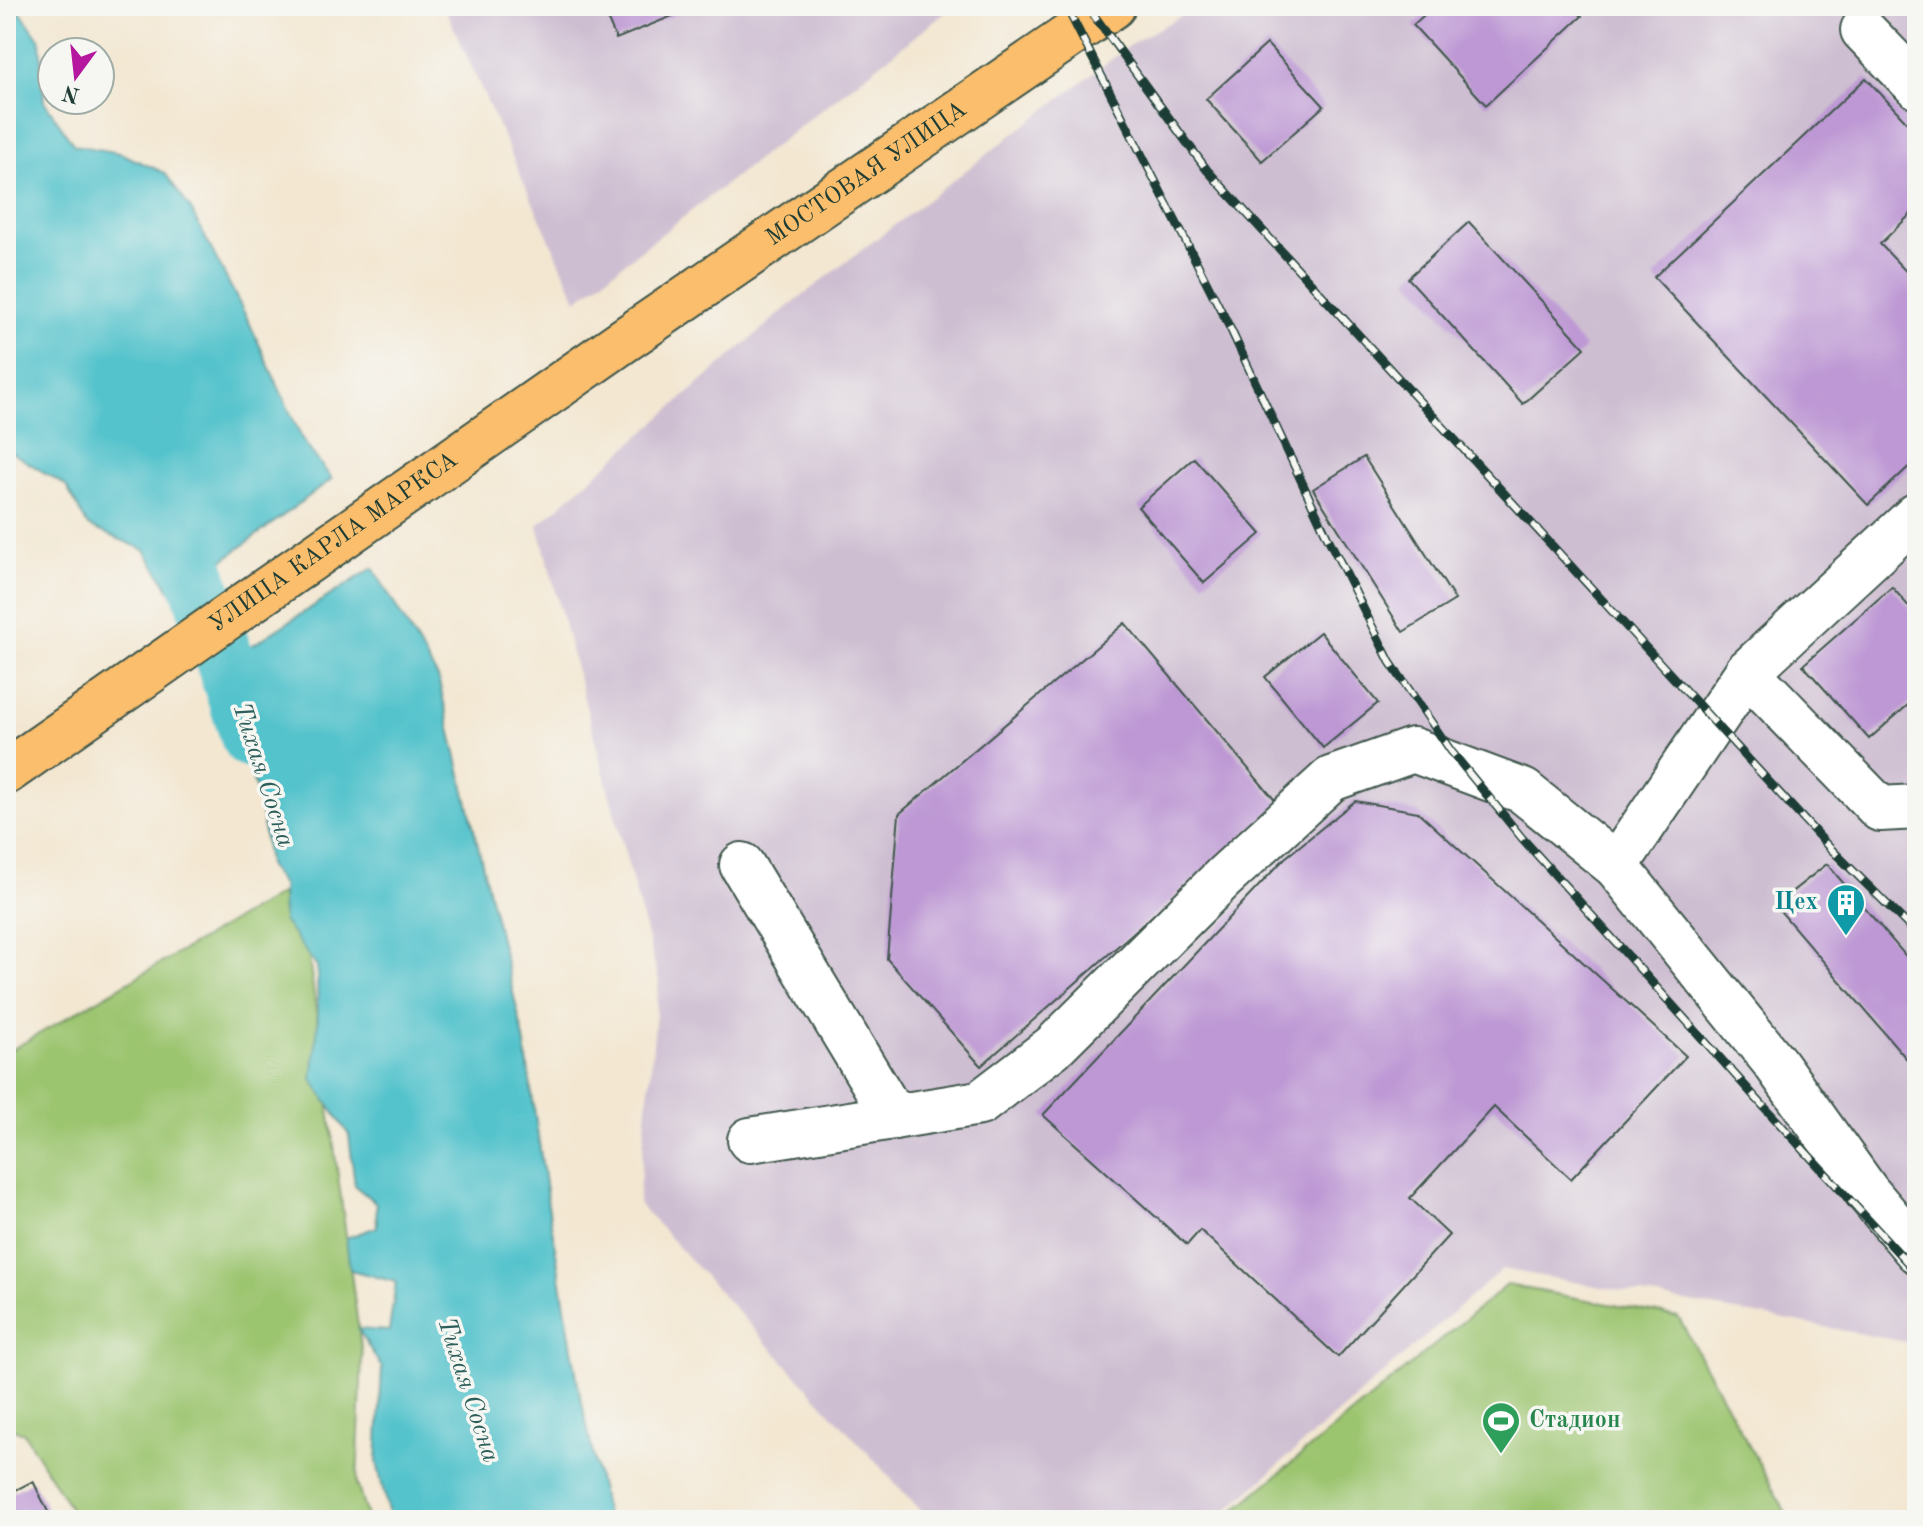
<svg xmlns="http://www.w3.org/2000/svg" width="1923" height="1526" viewBox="0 0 1923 1526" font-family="'Old Standard TT',serif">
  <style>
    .industrial { fill: #cebed1 }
    .green { fill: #9cc570; stroke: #5e8152; stroke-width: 2 }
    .water { fill: #55c3cc; stroke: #3a8080; stroke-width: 2 }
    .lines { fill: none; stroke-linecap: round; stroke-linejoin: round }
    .river { stroke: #55c3cc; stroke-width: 60 }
    .building { fill: #bd98d4 }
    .minor-casing { stroke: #3f564c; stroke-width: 48 }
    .major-casing { stroke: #3f564c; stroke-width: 48 }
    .minor { stroke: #fff; stroke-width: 44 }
    .major { stroke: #fabe6d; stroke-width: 44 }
    .rail-casing { stroke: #1f3d34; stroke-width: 9 }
    .rail { stroke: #f6f6f2; stroke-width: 6; stroke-dasharray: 18; stroke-linecap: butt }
    .labels { text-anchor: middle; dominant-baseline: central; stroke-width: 7; stroke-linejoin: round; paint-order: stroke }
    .street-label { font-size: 24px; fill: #1f3d34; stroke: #f6f6f2 }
    .culture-label { font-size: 24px; font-weight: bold; fill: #0d838f; stroke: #f6f6f2; text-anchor: end }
    .leisure-label { font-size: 24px; font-weight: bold; fill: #27864d; stroke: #f6f6f2; text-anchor: start }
    .water-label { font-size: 26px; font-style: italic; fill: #2c5e5a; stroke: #f6f6f2 }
  </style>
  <rect width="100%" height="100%" fill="#f6f6f2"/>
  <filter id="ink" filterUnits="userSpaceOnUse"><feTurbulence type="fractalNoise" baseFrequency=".0125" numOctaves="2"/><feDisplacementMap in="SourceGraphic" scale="16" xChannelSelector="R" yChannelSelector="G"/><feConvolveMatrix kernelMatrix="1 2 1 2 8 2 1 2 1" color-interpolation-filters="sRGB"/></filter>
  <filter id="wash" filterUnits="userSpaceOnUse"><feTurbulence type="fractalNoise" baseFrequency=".006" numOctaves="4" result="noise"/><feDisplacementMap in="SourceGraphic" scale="32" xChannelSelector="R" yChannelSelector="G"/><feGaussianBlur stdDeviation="1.8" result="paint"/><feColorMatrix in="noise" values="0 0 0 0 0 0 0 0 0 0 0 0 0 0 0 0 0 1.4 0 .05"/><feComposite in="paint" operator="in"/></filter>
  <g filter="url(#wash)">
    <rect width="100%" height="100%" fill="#f3e7d2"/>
    <g class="industrial">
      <path d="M 444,6 L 954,6 L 577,300 Z"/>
      <path d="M 1199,6 L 1917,6 L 1917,1357 L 1907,1342 L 1502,1269 L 1216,1520 L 929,1520 L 638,1203 L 659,981 L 538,525 L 786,308 L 1134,42 Z"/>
    </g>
    <g class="green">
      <path d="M 299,883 L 362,1356 L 357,1484 L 368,1520 L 77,1520 L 24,1433 L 6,1426 L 6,1053 Z"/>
      <path d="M 1507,1285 L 1678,1317 L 1790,1520 L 1223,1520 Z"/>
    </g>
    <g class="water">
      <path d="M 6,6 L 16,6 L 40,40 L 44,101 L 74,145 L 120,153 L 165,173 L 191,210 L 249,322 L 303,441 L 332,479 L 174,597 L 145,550 L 88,526 L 66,486 L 6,449 Z"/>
      <path d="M 373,568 L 438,678 L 524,1039 L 548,1205 L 578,1384 L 607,1520 L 390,1520 L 389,1516 L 377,1462 L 382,1368 L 358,1329 L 389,1331 L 396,1282 L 350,1270 L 346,1238 L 377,1227 L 376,1203 L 355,1186 L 349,1135 L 312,1079 L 318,1023 L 317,967 L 283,921 L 282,885 L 268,865 L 260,802 L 217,668 Z"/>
    </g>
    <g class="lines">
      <path class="river" d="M 171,499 L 251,738"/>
    </g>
    <g id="blocks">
      <g class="building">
        <path d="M 602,6 L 697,6 L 616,39 Z"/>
        <path d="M 1434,6 L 1572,6 L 1582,16 L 1486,105 L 1413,25 Z"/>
        <path d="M 1267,44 L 1324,106 L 1262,161 L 1206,99 Z"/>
        <path d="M 1866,78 L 1917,133 L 1917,208 L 1880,244 L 1917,283 L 1917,459 L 1868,505 L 1654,277 Z"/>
        <path d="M 1469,222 L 1585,348 L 1523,404 L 1408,278 Z"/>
        <path d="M 1364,457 L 1455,600 L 1403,632 L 1313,489 Z"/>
        <path d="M 1194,458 L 1261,534 L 1204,583 L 1138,507 Z"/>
        <path d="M 1892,587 L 1917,616 L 1917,697 L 1869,739 L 1803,665 Z"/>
        <path d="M 1125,623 L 1279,805 L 981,1066 L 887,959 L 899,814 Z"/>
        <path d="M 1320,632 L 1378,703 L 1323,748 L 1265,677 Z"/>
        <path d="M 1355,801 L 1418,812 L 1686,1056 L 1571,1179 L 1494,1107 L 1410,1198 L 1449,1235 L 1338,1357 L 1200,1230 L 1187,1245 L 1043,1115 L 1285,858 Z"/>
        <path d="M 1827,864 L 1917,969 L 1917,1071 L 1775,905 Z"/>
        <path d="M 33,1481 L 52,1520 L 6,1520 L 6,1495 Z"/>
      </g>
    </g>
  </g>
  <g filter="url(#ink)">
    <use href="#blocks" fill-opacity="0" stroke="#3f564c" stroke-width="2"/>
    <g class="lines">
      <defs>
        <g id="minor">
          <path d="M 1863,30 L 1917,86"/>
          <path d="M 1917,515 L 1747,672 L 1616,866 L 1775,1063 L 1867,1192 L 1917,1251"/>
          <path d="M 1747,672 L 1880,809 L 1917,807"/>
          <path d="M 742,865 L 894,1117"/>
          <path d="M 750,1140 L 980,1103 L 1053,1047 L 1224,877 L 1331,779 L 1413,750 L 1523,791 L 1616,866"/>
        </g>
        <g id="major">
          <path id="s1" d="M 6,772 L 620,343 L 1113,6"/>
        </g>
      </defs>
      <use href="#minor" class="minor-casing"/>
      <use href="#major" class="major-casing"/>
      <use href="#minor" class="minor"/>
      <use href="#major" class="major"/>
      <defs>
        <g id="rail">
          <path d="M 1066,6 L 1231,330 L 1327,536 L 1390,662 L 1451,751 L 1522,838 L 1755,1097 L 1917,1273"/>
          <path d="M 1087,6 L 1207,170 L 1828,846 L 1917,934"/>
        </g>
      </defs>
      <use href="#rail" class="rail-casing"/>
      <use href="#rail" class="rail"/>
    </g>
  </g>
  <defs>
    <symbol id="building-pin" viewBox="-11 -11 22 30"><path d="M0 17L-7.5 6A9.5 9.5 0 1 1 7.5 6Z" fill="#0f9aa8" stroke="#f6f6f2"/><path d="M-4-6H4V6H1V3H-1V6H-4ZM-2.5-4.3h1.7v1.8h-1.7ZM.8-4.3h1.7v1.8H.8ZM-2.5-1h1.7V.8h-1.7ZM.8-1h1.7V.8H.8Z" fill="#fff"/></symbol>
    <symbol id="stadium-pin" viewBox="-11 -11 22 30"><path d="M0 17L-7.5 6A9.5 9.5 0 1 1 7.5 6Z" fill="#2e9e5b" stroke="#f6f6f2"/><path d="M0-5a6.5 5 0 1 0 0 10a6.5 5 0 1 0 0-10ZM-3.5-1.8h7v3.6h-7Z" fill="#fff"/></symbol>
  </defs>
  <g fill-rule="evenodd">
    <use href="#building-pin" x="1824" y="881" width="44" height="60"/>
    <use href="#stadium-pin" x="1479" y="1399" width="44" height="60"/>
  </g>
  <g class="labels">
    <g class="street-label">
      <text stroke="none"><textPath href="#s1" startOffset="1048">МОСТОВАЯ УЛИЦА</textPath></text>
      <text stroke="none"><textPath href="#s1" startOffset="400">УЛИЦА КАРЛА МАРКСА</textPath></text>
    </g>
    <g class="culture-label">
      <text x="1818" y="903">Цех</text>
    </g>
    <g class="leisure-label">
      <text x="1529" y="1421">Стадион</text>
    </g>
    <g class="water-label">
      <text transform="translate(263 775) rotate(72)">Тихая Сосна</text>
      <text transform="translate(468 1390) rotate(72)">Тихая Сосна</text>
    </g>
  </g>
  <rect width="1923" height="1526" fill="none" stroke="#f6f6f2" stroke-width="32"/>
  <g transform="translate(76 76) rotate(195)"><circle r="38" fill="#f6f6f2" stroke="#a0aca6" stroke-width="2"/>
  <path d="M0-6L14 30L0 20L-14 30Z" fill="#b5179e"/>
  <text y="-12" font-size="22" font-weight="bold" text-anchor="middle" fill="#1f3d34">N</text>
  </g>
</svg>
